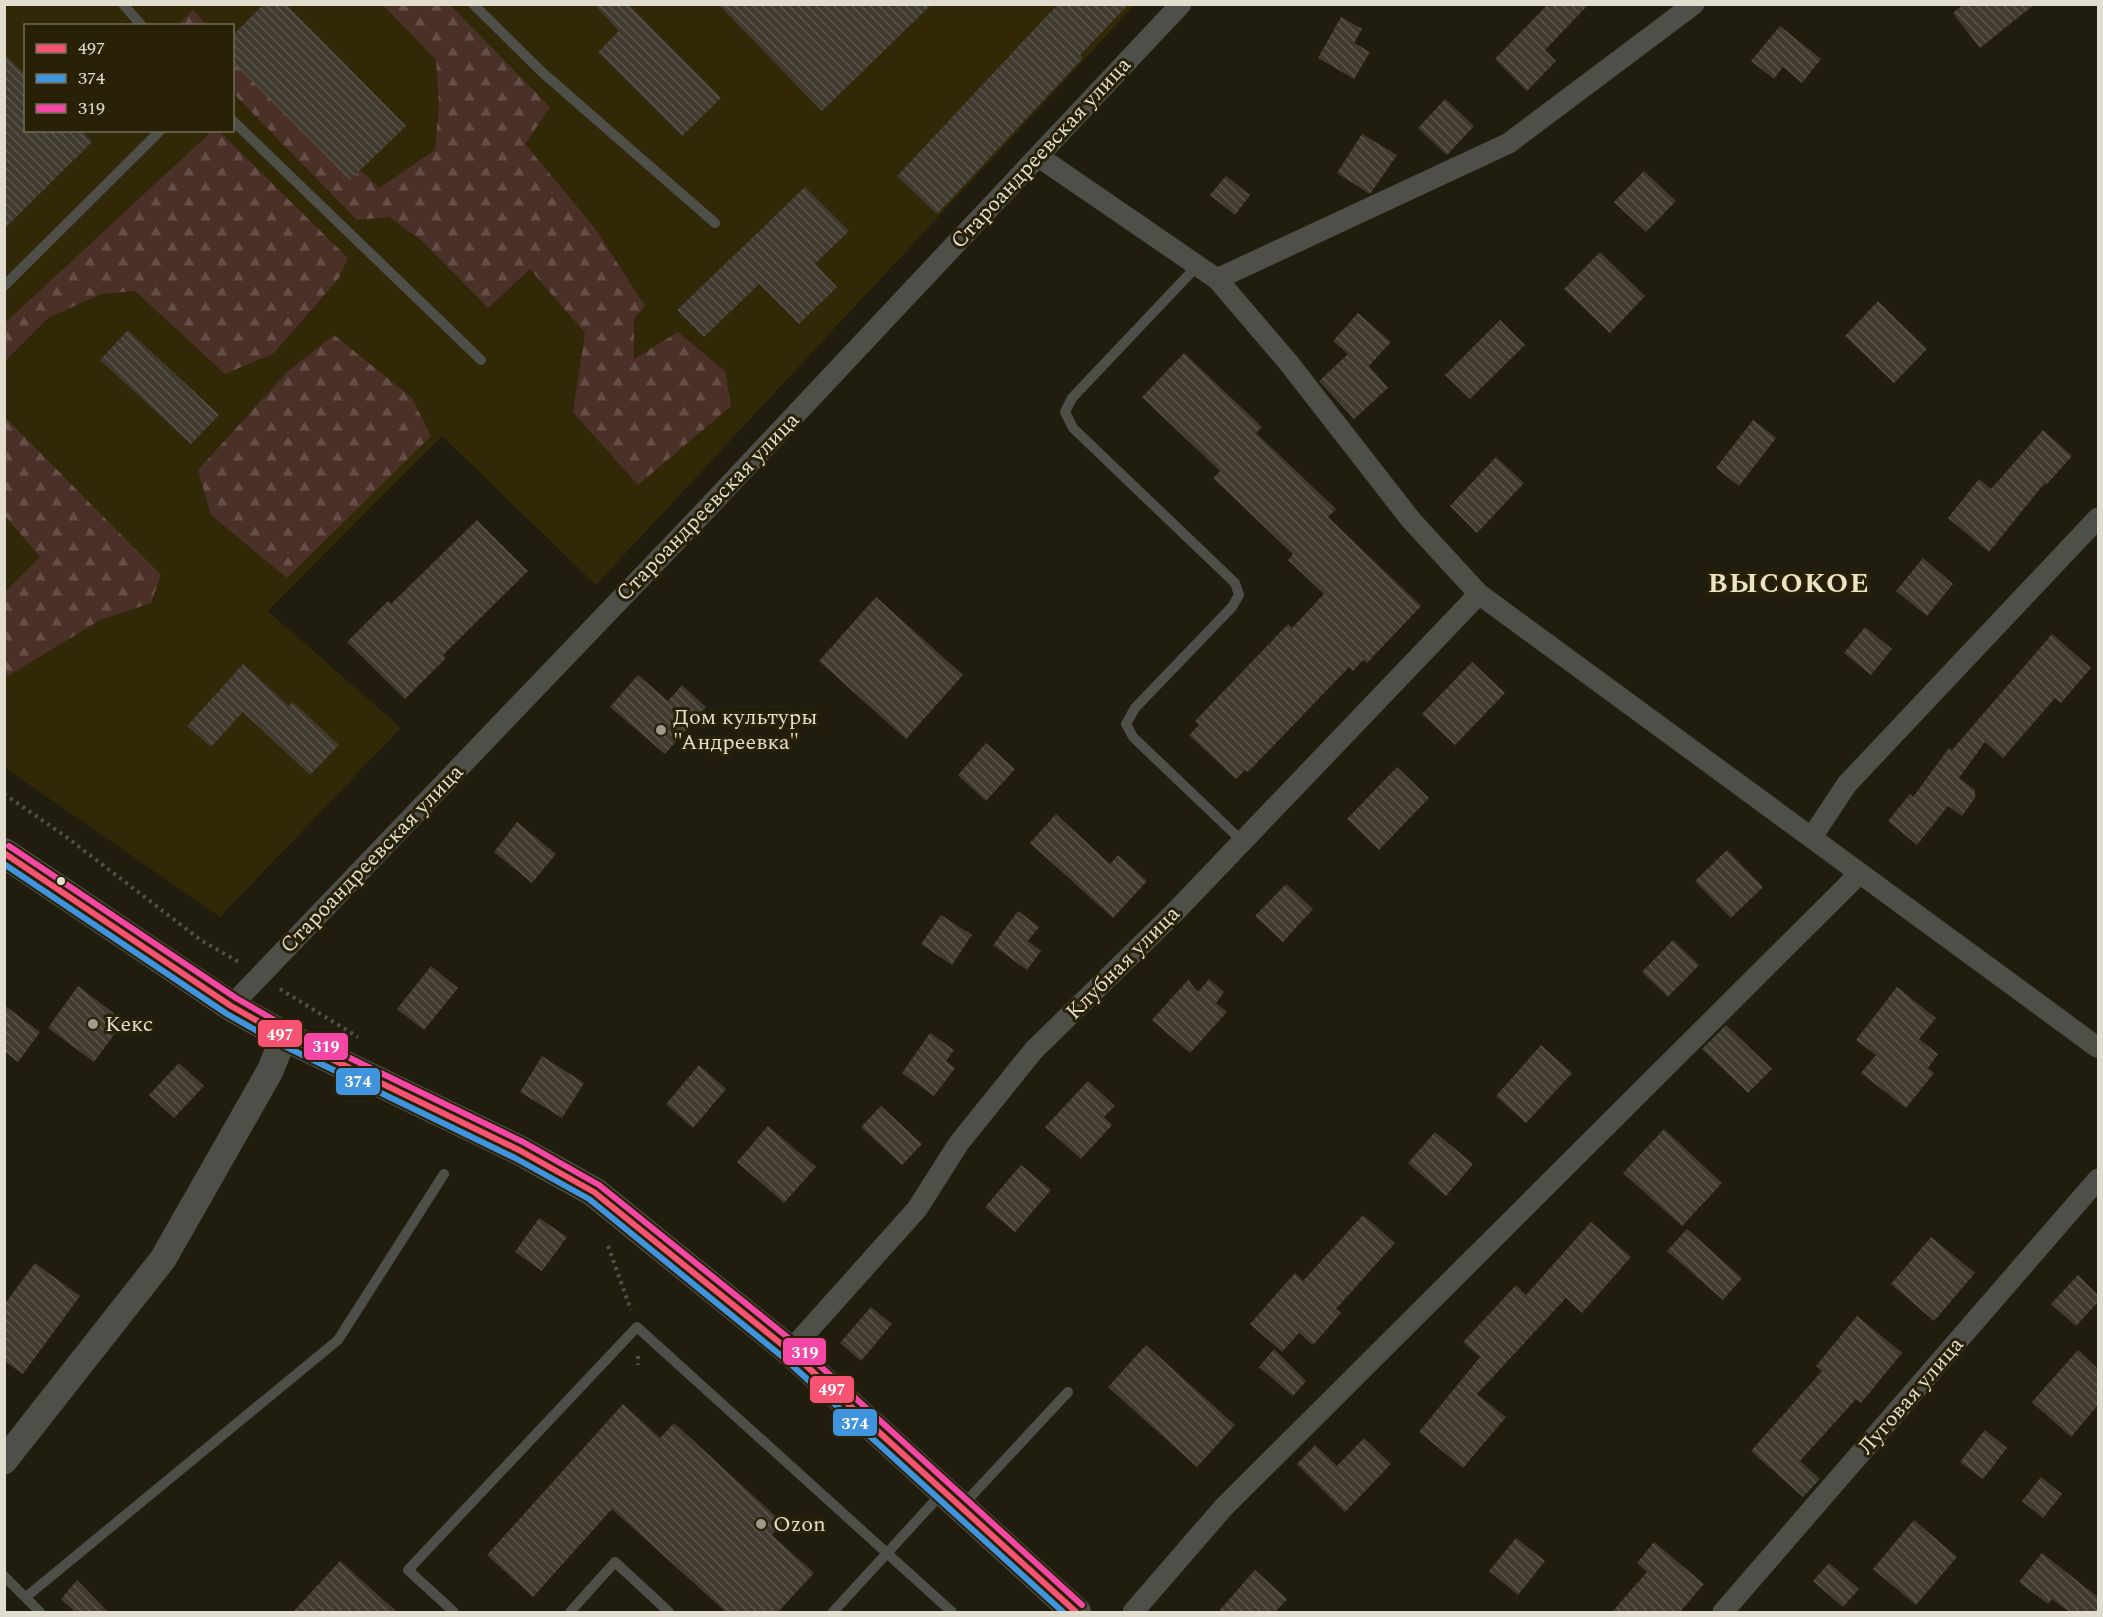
<svg xmlns="http://www.w3.org/2000/svg" width="2103" height="1617" viewBox="0 0 2103 1617" font-family="Spectral,serif">
  <style>
    .built { fill: #302807; fill-rule: evenodd }
    .forest { fill: url(#forest-firs) }
    .building { fill: url(#building-back-hatch) }
    .lines { fill: none; stroke-linecap: round; stroke-linejoin: round }
    .path { stroke: #504f49; stroke-width: 4; stroke-dasharray: 3 4.5; stroke-linecap: butt }
    .service { stroke: #4e4f49; stroke-width: 10 }
    .minor { stroke: #4e4f49; stroke-width: 21 }
    .tertiary { stroke: #4e4f49; stroke-width: 27 }
    .secondary { stroke: #4f4f4a; stroke-width: 30 }
    .bus-1-casing { stroke: #282107; stroke-width: 10 }
    .bus-2-casing { stroke: #282107; stroke-width: 10 }
    .bus-3-casing { stroke: #282107; stroke-width: 10 }
    .bus-1 { stroke: #f65372; stroke-width: 6 }
    .bus-2 { stroke: #4094de; stroke-width: 6 }
    .bus-3 { stroke: #f346a5; stroke-width: 6 }
    .poi-dot { fill: #9e9a8c; stroke: #282107; stroke-width: 2 }
    .bus-dot { fill: #e2decf; stroke: #282107; stroke-width: 2 }
    .labels { text-anchor: middle; dominant-baseline: central; stroke-width: 6; stroke-linejoin: round; paint-order: stroke }
    .street-label { font-size: 22px; fill: #e2decf; stroke: #282107 }
    .poi-label { font-size: 22px; fill: #e2decf; stroke: #282107; text-anchor: start }
    .district-label { font-size: 28px; font-weight: bold; letter-spacing: 1.5px; fill: #ede4c5; stroke: #282107 }
    .line-badge { stroke: #282107; stroke-width: 2 }
    .badge-label { font-size: 16px; text-anchor: middle; font-weight: bold; fill: #fff }
  </style>
  <defs>
    <pattern id="forest-firs" width="22" height="20" patternUnits="userSpaceOnUse" patternTransform="scale(1.5)"><rect width="22" height="20" fill="#4b3028"/><path d="M5 1l3.5 6h-7zM16 11l3.5 6h-7z" fill="#654e46"/></pattern>
    <pattern id="building-back-hatch" width="6" height="6" patternUnits="userSpaceOnUse" patternTransform="scale(1.5)"><rect width="6" height="6" fill="#403a2f"/><path d="M-1 5l2 2M0 0l6 6M5-1l2 2" fill="none" stroke="#5b564c"/></pattern>
  </defs>
  <rect width="100%" height="100%" fill="#201d0f"/>
  <path class="built" d="M 5,5 L 1135,5 L 596,585 L 442,436 L 268,611 L 401,728 L 220,917 L 5,768 ZM 26,26 L 232,26 L 232,130 L 26,130 Z"/>
  <g class="forest">
    <path d="M 383,5 L 450,5 L 550,107 L 525,144 L 594,227 L 645,306 L 634,319 L 634,359 L 678,332 L 725,371 L 731,406 L 638,485 L 573,412 L 585,333 L 530,269 L 488,308 L 420,239 L 389,217 L 357,220 L 233,93 L 232,50 L 379,188 L 435,150 L 439,105 L 436,60 Z"/>
    <path d="M 193,10 L 207,25 L 178,25 Z"/>
    <path d="M 212,131 L 219,131 L 348,258 L 339,278 L 274,353 L 225,374 L 135,291 L 101,294 L 48,318 L 5,361 L 5,323 Z"/>
    <path d="M 334,335 L 412,398 L 431,436 L 287,578 L 211,515 L 198,470 L 287,372 Z"/>
    <path d="M 4,416 L 161,575 L 151,603 L 100,620 L 8,676 L 4,672 L 5,592 L 40,557 L 5,516 Z"/>
  </g>
  <g class="building">
    <path d="M 264,4 L 286,4 L 406,126 L 350,180 L 232,61 L 232,36 Z"/>
    <path d="M 594,4 L 628,4 L 721,98 L 682,136 L 598,52 L 619,31 Z"/>
    <path d="M 718,4 L 932,4 L 822,111 Z"/>
    <path d="M 1058,4 L 1129,4 L 1080,55 L 1083,58 L 937,214 L 897,176 Z"/>
    <path d="M 1548,4 L 1589,4 L 1545,50 L 1556,61 L 1527,91 L 1495,59 Z"/>
    <path d="M 1964,4 L 2035,4 L 1980,48 L 1953,13 Z"/>
    <path d="M 1341,17 L 1362,29 L 1354,43 L 1370,52 L 1354,79 L 1318,58 Z"/>
    <path d="M 1780,26 L 1821,59 L 1802,83 L 1783,67 L 1774,79 L 1751,61 Z"/>
    <path d="M 4,54 L 26,75 L 26,130 L 81,130 L 92,142 L 4,229 Z"/>
    <path d="M 1445,99 L 1474,126 L 1447,155 L 1418,128 Z"/>
    <path d="M 1362,134 L 1397,155 L 1370,194 L 1337,173 Z"/>
    <path d="M 1644,171 L 1676,201 L 1646,232 L 1614,202 Z"/>
    <path d="M 1226,176 L 1250,195 L 1235,215 L 1210,195 Z"/>
    <path d="M 805,187 L 849,231 L 815,264 L 837,287 L 799,324 L 759,284 L 704,337 L 677,310 Z"/>
    <path d="M 1600,252 L 1645,296 L 1610,333 L 1564,289 Z"/>
    <path d="M 1878,301 L 1927,349 L 1894,383 L 1845,336 Z"/>
    <path d="M 1358,313 L 1391,342 L 1369,366 L 1388,388 L 1354,419 L 1319,381 L 1348,354 L 1333,341 Z"/>
    <path d="M 1500,320 L 1525,345 L 1470,399 L 1445,375 Z"/>
    <path d="M 128,330 L 219,415 L 191,444 L 100,360 Z"/>
    <path d="M 1184,353 L 1262,427 L 1256,433 L 1336,509 L 1328,517 L 1421,606 L 1367,663 L 1363,660 L 1353,671 L 1349,667 L 1248,772 L 1245,770 L 1236,779 L 1189,735 L 1199,725 L 1195,721 L 1288,624 L 1292,628 L 1324,594 L 1288,560 L 1293,554 L 1213,478 L 1220,471 L 1142,397 Z"/>
    <path d="M 1753,420 L 1776,438 L 1739,486 L 1716,468 Z"/>
    <path d="M 2043,430 L 2072,456 L 2046,485 L 2044,484 L 1989,552 L 1948,518 L 1979,479 L 1991,489 Z"/>
    <path d="M 1496,457 L 1524,483 L 1477,533 L 1450,506 Z"/>
    <path d="M 477,520 L 528,571 L 443,655 L 446,658 L 405,699 L 347,642 L 388,601 L 391,604 Z"/>
    <path d="M 1923,558 L 1953,584 L 1927,616 L 1896,591 Z"/>
    <path d="M 876,597 L 963,675 L 906,739 L 819,661 Z"/>
    <path d="M 1865,627 L 1892,649 L 1871,675 L 1844,653 Z"/>
    <path d="M 2052,634 L 2091,668 L 2061,703 L 2055,698 L 2003,758 L 1985,742 L 1959,778 L 1975,790 L 1975,798 L 1962,816 L 1948,806 L 1917,845 L 1888,821 L 1910,794 L 1913,797 L 1949,748 L 1952,750 Z"/>
    <path d="M 1472,662 L 1505,693 L 1455,745 L 1422,714 Z"/>
    <path d="M 243,664 L 289,706 L 293,702 L 339,745 L 310,775 L 243,712 L 211,747 L 187,726 Z"/>
    <path d="M 638,675 L 668,701 L 682,685 L 706,707 L 665,754 L 610,707 Z"/>
    <path d="M 986,743 L 1015,769 L 986,801 L 958,775 Z"/>
    <path d="M 1397,767 L 1429,798 L 1379,850 L 1347,819 Z"/>
    <path d="M 1056,814 L 1110,864 L 1118,855 L 1147,881 L 1113,918 L 1030,843 Z"/>
    <path d="M 517,822 L 556,854 L 532,883 L 494,852 Z"/>
    <path d="M 1727,850 L 1763,887 L 1731,918 L 1695,881 Z"/>
    <path d="M 1286,884 L 1313,909 L 1283,942 L 1255,916 Z"/>
    <path d="M 1018,911 L 1039,927 L 1028,941 L 1041,951 L 1027,970 L 993,945 Z"/>
    <path d="M 941,915 L 972,935 L 952,965 L 921,944 Z"/>
    <path d="M 1673,940 L 1699,965 L 1668,997 L 1642,972 Z"/>
    <path d="M 431,966 L 458,988 L 424,1030 L 397,1009 Z"/>
    <path d="M 1209,979 L 1224,992 L 1216,1003 L 1227,1012 L 1190,1053 L 1152,1020 L 1188,980 L 1198,992 Z"/>
    <path d="M 78,986 L 124,1021 L 94,1062 L 48,1028 Z"/>
    <path d="M 1897,987 L 1936,1018 L 1919,1039 L 1938,1054 L 1928,1068 L 1934,1073 L 1906,1108 L 1861,1073 L 1876,1055 L 1856,1040 Z"/>
    <path d="M 4,1005 L 40,1032 L 18,1062 L 4,1051 Z"/>
    <path d="M 1726,1025 L 1772,1069 L 1748,1093 L 1702,1049 Z"/>
    <path d="M 930,1033 L 954,1050 L 946,1061 L 955,1068 L 934,1096 L 902,1073 Z"/>
    <path d="M 1541,1045 L 1572,1073 L 1526,1123 L 1496,1096 Z"/>
    <path d="M 542,1056 L 584,1083 L 562,1118 L 520,1092 Z"/>
    <path d="M 179,1063 L 204,1086 L 174,1118 L 149,1095 Z"/>
    <path d="M 699,1065 L 726,1089 L 693,1128 L 666,1104 Z"/>
    <path d="M 1088,1081 L 1115,1106 L 1104,1117 L 1112,1125 L 1081,1159 L 1045,1127 Z"/>
    <path d="M 881,1106 L 922,1144 L 902,1165 L 861,1127 Z"/>
    <path d="M 768,1126 L 816,1167 L 784,1203 L 737,1162 Z"/>
    <path d="M 1664,1129 L 1722,1183 L 1682,1226 L 1623,1173 Z"/>
    <path d="M 1435,1132 L 1473,1164 L 1446,1196 L 1408,1163 Z"/>
    <path d="M 1021,1165 L 1051,1190 L 1015,1232 L 985,1207 Z"/>
    <path d="M 1363,1215 L 1395,1243 L 1336,1309 L 1341,1313 L 1313,1345 L 1299,1333 L 1282,1352 L 1250,1324 L 1295,1273 L 1303,1281 Z"/>
    <path d="M 539,1218 L 567,1237 L 542,1271 L 515,1252 Z"/>
    <path d="M 1591,1222 L 1631,1257 L 1582,1313 L 1566,1298 L 1477,1394 L 1506,1417 L 1463,1468 L 1419,1432 L 1480,1357 L 1463,1342 L 1516,1285 L 1526,1295 Z"/>
    <path d="M 1687,1229 L 1742,1278 L 1723,1300 L 1667,1251 Z"/>
    <path d="M 1931,1237 L 1975,1273 L 1934,1321 L 1891,1284 Z"/>
    <path d="M 35,1263 L 80,1296 L 23,1374 L 4,1361 L 4,1305 Z"/>
    <path d="M 2078,1275 L 2098,1295 L 2098,1302 L 2076,1326 L 2051,1304 Z"/>
    <path d="M 871,1307 L 892,1324 L 861,1361 L 840,1343 Z"/>
    <path d="M 1857,1316 L 1902,1353 L 1861,1403 L 1856,1399 L 1800,1461 L 1820,1479 L 1803,1497 L 1751,1451 L 1822,1371 L 1816,1366 Z"/>
    <path d="M 1146,1345 L 1235,1425 L 1197,1467 L 1108,1387 Z"/>
    <path d="M 1274,1349 L 1306,1381 L 1293,1396 L 1259,1367 Z"/>
    <path d="M 2078,1350 L 2098,1369 L 2098,1405 L 2071,1437 L 2032,1402 Z"/>
    <path d="M 623,1404 L 660,1438 L 674,1423 L 783,1523 L 772,1535 L 814,1573 L 778,1612 L 726,1612 L 612,1509 L 533,1597 L 487,1555 Z"/>
    <path d="M 1985,1430 L 2007,1448 L 1983,1479 L 1960,1462 Z"/>
    <path d="M 1364,1438 L 1391,1464 L 1345,1512 L 1297,1464 L 1315,1445 L 1337,1466 Z"/>
    <path d="M 2041,1477 L 2062,1494 L 2043,1518 L 2022,1501 Z"/>
    <path d="M 1914,1520 L 1957,1557 L 1916,1605 L 1873,1569 Z"/>
    <path d="M 1516,1538 L 1545,1561 L 1518,1595 L 1489,1571 Z"/>
    <path d="M 1654,1542 L 1704,1584 L 1680,1612 L 1612,1612 L 1647,1572 L 1637,1563 Z"/>
    <path d="M 2042,1553 L 2098,1597 L 2098,1612 L 2069,1612 L 2052,1599 L 2048,1604 L 2019,1582 Z"/>
    <path d="M 340,1561 L 397,1612 L 293,1612 Z"/>
    <path d="M 1829,1563 L 1859,1589 L 1843,1607 L 1813,1581 Z"/>
    <path d="M 1255,1570 L 1287,1599 L 1275,1612 L 1218,1612 Z"/>
    <path d="M 77,1580 L 108,1612 L 75,1612 L 61,1599 Z"/>
  </g>
  <g class="lines">
    <g class="path">
      <path d="M 4,794 L 65,836 L 202,941 L 239,962"/>
      <path d="M 280,989 L 358,1037"/>
      <path d="M 608,1246 L 631,1310"/>
      <path d="M 638,1356 L 638,1365"/>
    </g>
    <g class="service">
      <path d="M 123,4 L 142,26"/>
      <path d="M 473,4 L 543,73 L 715,223"/>
      <path d="M 232,120 L 481,360"/>
      <path d="M 1198,265 L 1072,398 L 1065,412 L 1073,428 L 1235,583 L 1239,595 L 1232,607 L 1135,708 L 1126,724 L 1133,737 L 1242,841"/>
      <path d="M 4,286 L 161,130"/>
      <path d="M 962,1506 L 1068,1392"/>
      <path d="M 4,1576 L 40,1612"/>
      <path d="M 26,1597 L 338,1340 L 444,1174"/>
      <path d="M 454,1612 L 408,1570 L 637,1327 L 952,1612"/>
      <path d="M 570,1612 L 615,1562 L 669,1612"/>
      <path d="M 833,1612 L 943,1492"/>
    </g>
    <g class="minor">
      <path d="M 1039,157 L 1217,279 L 1288,362 L 1411,520 L 1479,594 L 2097,1047 L 2098,1045"/>
      <path d="M 1217,279 L 1509,143 L 1694,4"/>
      <path d="M 1812,837 L 1847,784 L 2098,518"/>
      <path d="M 231,1006 L 701,515 L 1181,4"/>
      <path d="M 790,1351 L 917,1209 L 959,1143 L 1034,1050 L 1176,911 L 1479,594"/>
      <path d="M 1133,1612 L 1223,1508 L 1859,874"/>
      <path d="M 1723,1612 L 2098,1179"/>
    </g>
    <path class="tertiary" d="M 4,1461 L 163,1259 L 270,1071 L 284,1036"/>
    <path class="secondary" d="M 4,853 L 231,1006 L 284,1036 L 519,1150 L 594,1192 L 790,1351 L 1076,1612"/>
    <defs>
      <path id="bus-1" d="M 4,853 L 231,1006 L 284,1036 L 519,1150 L 594,1192 L 790,1351 L 1076,1612"/>
      <path id="bus-2" d="M 4,864 L 227,1014 L 280,1044 L 515,1158 L 589,1199 L 784,1358 L 1063,1612"/>
      <path id="bus-3" d="M 9,846 L 236,998 L 288,1028 L 523,1142 L 599,1185 L 796,1344 L 1082,1605"/>
    </defs>
    <use href="#bus-1" class="bus-1-casing"/>
    <use href="#bus-2" class="bus-2-casing"/>
    <use href="#bus-3" class="bus-3-casing"/>
    <use href="#bus-1" class="bus-1"/>
    <use href="#bus-2" class="bus-2"/>
    <use href="#bus-3" class="bus-3"/>
  </g>
  <g class="poi-dot">
    <circle cx="661" cy="730" r="6"/>
    <circle cx="93" cy="1024" r="6"/>
    <circle cx="761" cy="1524" r="6"/>
  </g>
  <circle class="bus-dot" cx="61" cy="881" r="5"/>
  <g class="labels">
    <g class="street-label">
      <text transform="translate(1041 153) rotate(-47)">Староандреевская улица</text>
      <text transform="translate(708 507) rotate(-46)">Староандреевская улица</text>
      <text transform="translate(372 859) rotate(-46)">Староандреевская улица</text>
      <text transform="translate(1123 963) rotate(-45)">Клубная улица</text>
      <text transform="translate(1911 1396) rotate(-49)">Луговая улица</text>
    </g>
    <g class="poi-label">
      <text x="673" y="717">Дом культуры<tspan x="673" dy="25">"Андреевка"</tspan></text>
      <text x="105" y="1024">Кекс</text>
      <text x="773" y="1524">Ozon</text>
    </g>
    <g class="district-label">
      <text x="1789" y="583">ВЫСОКОЕ</text>
    </g>
  </g>
  <g class="line-badge">
    <rect x="257" y="1019" width="46" height="29" rx="6" fill="#f65372"/>
    <rect x="303" y="1032" width="46" height="29" rx="6" fill="#f346a5"/>
    <rect x="335" y="1067" width="46" height="29" rx="6" fill="#4094de"/>
    <rect x="782" y="1337" width="45" height="29" rx="6" fill="#f346a5"/>
    <rect x="809" y="1375" width="46" height="29" rx="6" fill="#f65372"/>
    <rect x="832" y="1408" width="46" height="29" rx="6" fill="#4094de"/>
  </g>
  <g class="badge-label">
    <text x="280" y="1040">497</text>
    <text x="326" y="1052">319</text>
    <text x="358" y="1087">374</text>
    <text x="805" y="1358">319</text>
    <text x="832" y="1395">497</text>
    <text x="855" y="1429">374</text>
  </g>
  <rect width="2103" height="1617" fill="none" stroke="#e2decf" stroke-width="12"/>
  <rect x="24" y="24" width="210" height="108" fill="#282107" stroke="#726d57" stroke-width="1.5"/>
  <rect x="36" y="44" width="30" height="9" fill="#f65372" stroke="#726d57" stroke-width="1.5"/>
  <text x="78" y="54" font-size="18" fill="#e2decf">497</text>
  <rect x="36" y="74" width="30" height="9" fill="#4094de" stroke="#726d57" stroke-width="1.5"/>
  <text x="78" y="84" font-size="18" fill="#e2decf">374</text>
  <rect x="36" y="104" width="30" height="9" fill="#f346a5" stroke="#726d57" stroke-width="1.5"/>
  <text x="78" y="114" font-size="18" fill="#e2decf">319</text>
</svg>
